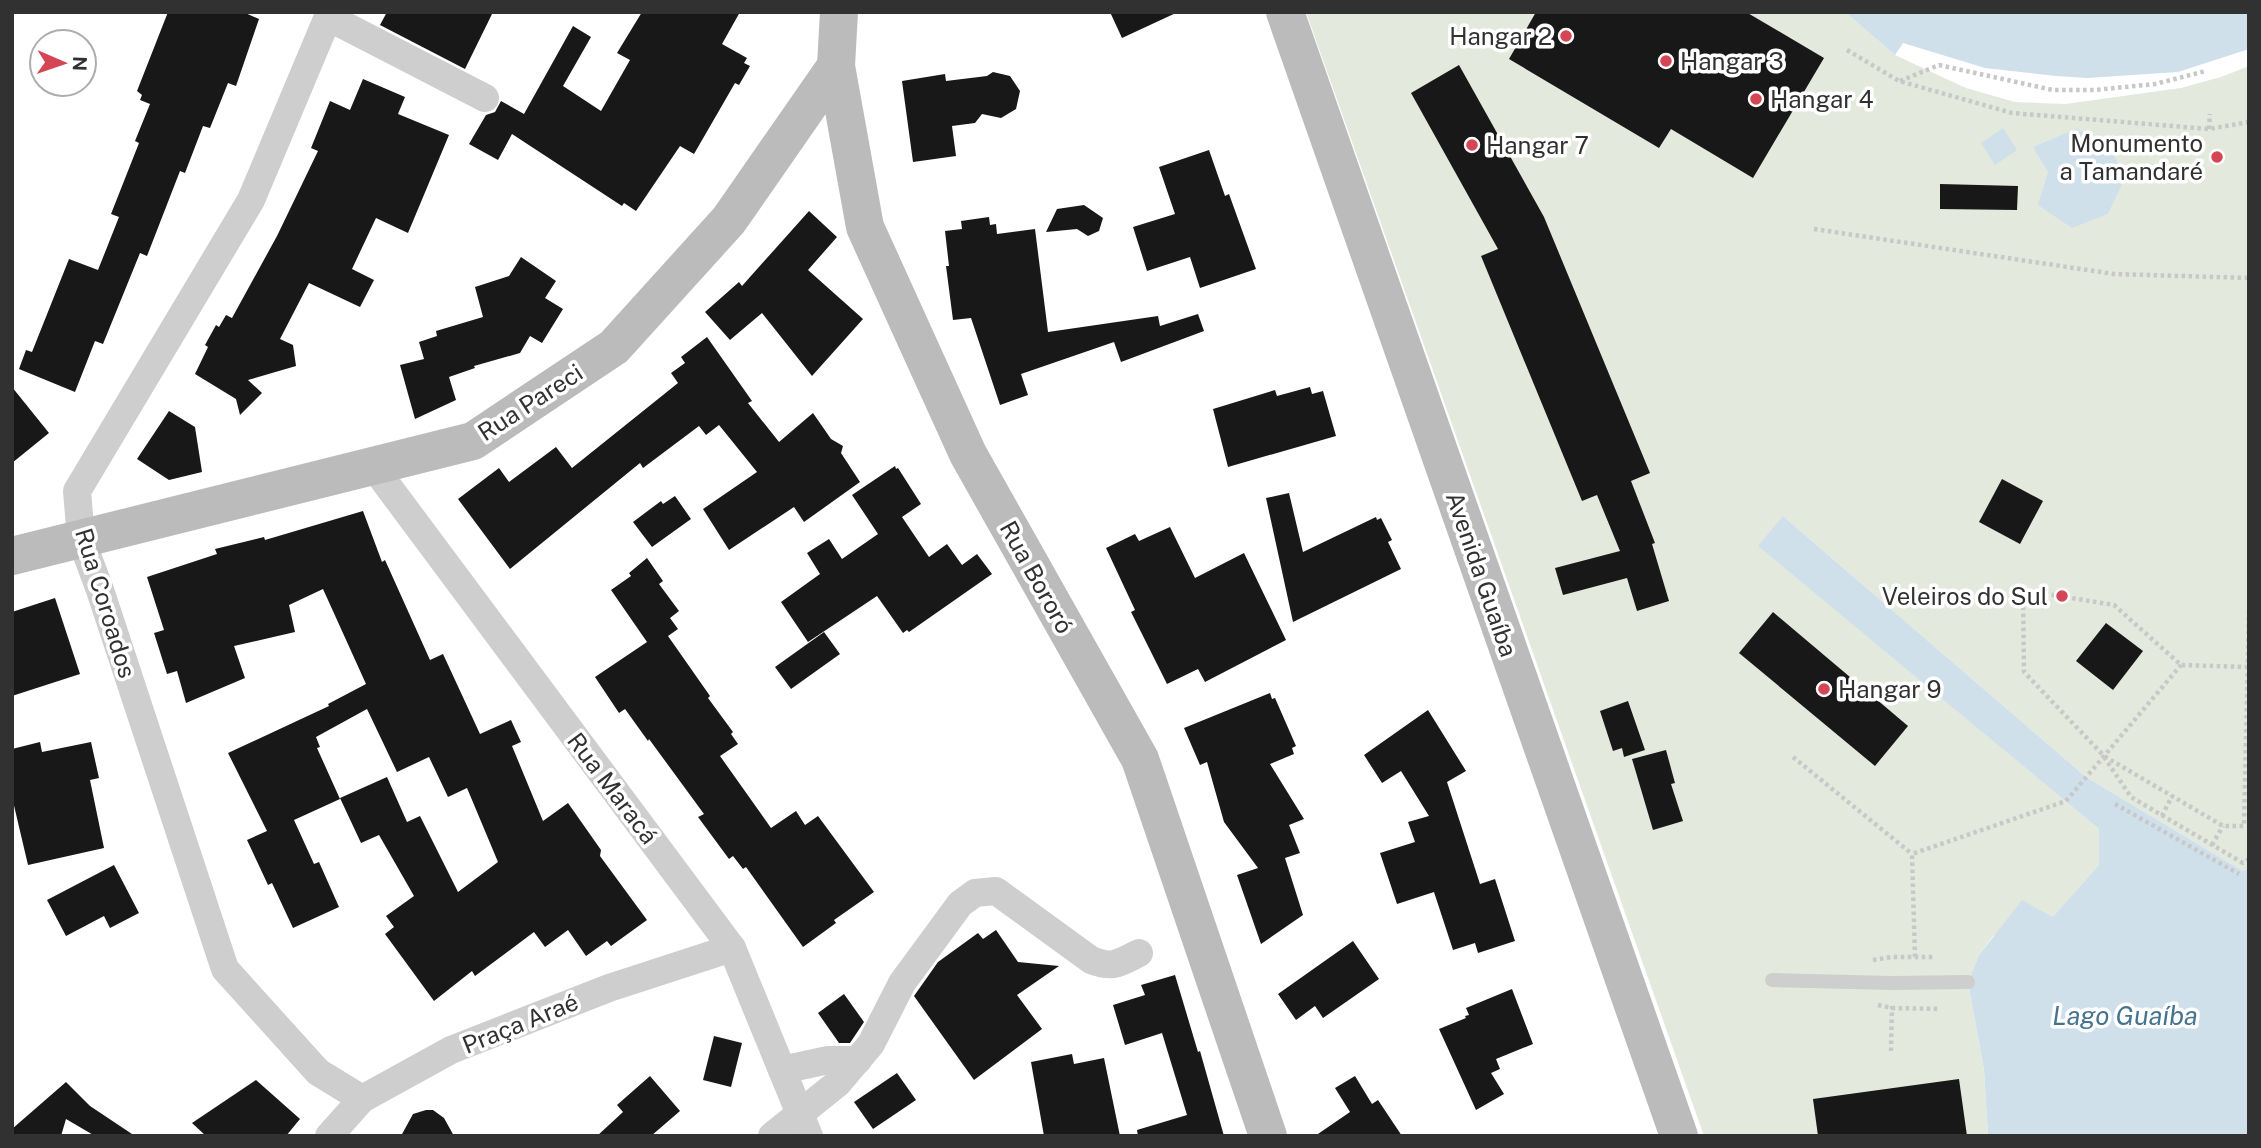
<svg xmlns="http://www.w3.org/2000/svg" width="2261" height="1148" viewBox="0 0 2261 1148" font-family="'Public Sans',sans-serif">
  <style>
    .green { fill: #e4e9de }
    .water { fill: #cfe0ea }
    .pier { fill: #fff }
    .building { fill: #181818 }
    .lines { fill: none; stroke-linecap: round; stroke-linejoin: round }
    .path { stroke: #c8c8c8; stroke-width: 4.5; stroke-dasharray: 3.5 3.5; stroke-linecap: butt }
    .lane { stroke: #cecece; stroke-width: 14 }
    .street { stroke: #cecece; stroke-width: 28 }
    .secondary { stroke: #bbb; stroke-width: 38 }
    .poi-dot { fill: #d54654; stroke: #fff; stroke-width: 2.5 }
    .labels { text-anchor: middle; dominant-baseline: central; stroke-width: 7; stroke-linejoin: round; paint-order: stroke }
    .poi-label { font-size: 24px; fill: #313131; stroke: #fff; text-anchor: start }
    .street-label { font-size: 24px; fill: #313131; stroke: #fff }
    .water-label { font-size: 26px; font-style: italic; fill: #46738d; stroke: #fff }
  </style>
  <rect width="100%" height="100%" fill="#fff"/>
  <path class="green" d="M 1306,12 L 1845,12 L 1895,55 L 1966,88 L 2015,102 L 2066,104 L 2221,77 L 2249,66 L 2249,867 L 2243,871 L 2086,777 L 1783,516 L 1759,546 L 2099,829 L 2099,865 L 2053,918 L 1993,936 L 1979,955 L 1968,982 L 1984,1070 L 1988,1136 L 1704,1136 Z"/>
  <g class="water">
    <path d="M 1845,12 L 2249,12 L 2249,66 L 2221,77 L 2181,88 L 2066,104 L 2015,102 L 1966,88 L 1895,55 Z"/>
    <path d="M 2003,128 L 2017,150 L 1995,165 L 1981,143 Z"/>
    <path d="M 2076,129 L 2110,145 L 2124,180 L 2108,214 L 2072,228 L 2038,205 L 2048,172 L 2033,147 Z"/>
    <path d="M 1783,516 L 2086,777 L 2243,871 L 2249,867 L 2249,1136 L 1988,1136 L 1984,1070 L 1968,982 L 1979,955 L 2022,900 L 2053,917 L 2099,865 L 2099,829 L 1758,546 Z"/>
  </g>
  <path class="pier" d="M 1903,43 L 1985,68 L 2056,76 L 2087,78 L 2178,72 L 2249,49 L 2249,66 L 2221,77 L 2181,88 L 2066,104 L 2015,102 L 1966,88 L 1895,55 Z"/>
  <g class="building">
    <path d="M 168,12 L 243,12 L 259,19 L 236,86 L 228,83 L 210,128 L 203,126 L 185,173 L 180,171 L 147,256 L 140,253 L 103,344 L 95,341 L 75,392 L 19,369 L 26,350 L 32,352 L 69,259 L 98,270 L 119,217 L 111,214 L 139,143 L 135,141 L 150,104 L 140,100 L 142,95 L 137,91 Z"/>
    <path d="M 387,12 L 493,12 L 465,69 L 380,25 Z"/>
    <path d="M 642,12 L 740,12 L 722,44 L 747,58 L 744,63 L 750,66 L 739,85 L 735,83 L 694,154 L 680,146 L 636,211 L 624,203 L 622,206 L 512,134 L 498,160 L 469,144 L 486,115 L 495,112 L 501,101 L 524,114 L 573,26 L 591,37 L 563,86 L 601,111 L 630,60 L 617,53 Z"/>
    <path d="M 1110,12 L 1178,12 L 1122,38 Z"/>
    <path d="M 1536,12 L 1746,12 L 1824,58 L 1753,178 L 1671,129 L 1659,148 L 1509,59 Z"/>
    <path d="M 1459,65 L 1544,217 L 1650,473 L 1631,481 L 1655,543 L 1652,544 L 1669,601 L 1637,611 L 1627,578 L 1563,595 L 1555,568 L 1620,551 L 1597,495 L 1582,501 L 1481,256 L 1498,249 L 1411,93 Z"/>
    <path d="M 993,72 L 1010,76 L 1020,91 L 1016,109 L 1001,118 L 982,114 L 975,123 L 952,126 L 956,156 L 913,162 L 902,81 L 945,74 L 946,81 L 987,76 Z"/>
    <path d="M 363,79 L 405,97 L 398,114 L 449,135 L 408,233 L 376,218 L 352,269 L 374,280 L 360,307 L 309,283 L 280,339 L 293,345 L 296,366 L 248,380 L 262,393 L 240,415 L 236,399 L 195,374 L 208,347 L 205,345 L 216,325 L 219,327 L 226,315 L 232,318 L 277,236 L 318,151 L 311,148 L 330,101 L 350,110 Z"/>
    <path d="M 1209,150 L 1225,196 L 1229,194 L 1256,269 L 1200,288 L 1190,257 L 1147,271 L 1133,227 L 1175,214 L 1159,167 Z"/>
    <path d="M 1940,184 L 2018,186 L 2017,210 L 1940,209 Z"/>
    <path d="M 1084,205 L 1103,218 L 1099,231 L 1088,236 L 1077,229 L 1046,232 L 1057,209 Z"/>
    <path d="M 809,211 L 837,237 L 808,270 L 863,319 L 812,376 L 762,313 L 730,340 L 705,312 L 739,282 L 742,286 Z"/>
    <path d="M 989,217 L 990,225 L 996,224 L 997,234 L 1035,229 L 1048,332 L 1158,316 L 1160,326 L 1198,314 L 1204,331 L 1121,362 L 1114,342 L 1021,374 L 1028,395 L 1000,405 L 971,318 L 953,320 L 946,266 L 949,266 L 945,231 L 962,229 L 961,221 Z"/>
    <path d="M 521,257 L 556,281 L 545,298 L 563,309 L 542,343 L 530,336 L 520,353 L 474,366 L 475,368 L 449,377 L 456,400 L 415,419 L 400,365 L 424,359 L 419,342 L 437,336 L 436,331 L 483,317 L 475,287 L 509,276 Z"/>
    <path d="M 707,337 L 752,401 L 748,403 L 779,442 L 813,413 L 831,439 L 843,446 L 841,453 L 860,482 L 804,522 L 794,507 L 729,550 L 703,509 L 757,472 L 719,425 L 706,435 L 699,426 L 643,468 L 640,463 L 510,569 L 458,499 L 499,468 L 509,482 L 556,447 L 572,468 L 678,383 L 671,373 L 685,363 L 681,357 Z"/>
    <path d="M 12,387 L 49,433 L 12,463 Z"/>
    <path d="M 1310,387 L 1312,394 L 1323,391 L 1336,436 L 1228,467 L 1213,409 L 1275,390 L 1277,396 Z"/>
    <path d="M 169,411 L 195,427 L 202,472 L 169,480 L 137,459 Z"/>
    <path d="M 895,466 L 896,469 L 898,468 L 921,504 L 902,517 L 929,557 L 947,544 L 962,565 L 977,554 L 992,574 L 909,632 L 907,630 L 903,633 L 877,596 L 808,642 L 781,602 L 820,574 L 807,553 L 829,539 L 842,559 L 878,534 L 852,495 Z"/>
    <path d="M 2002,479 L 2043,501 L 2020,544 L 1979,522 Z"/>
    <path d="M 1289,493 L 1303,552 L 1376,517 L 1377,520 L 1381,518 L 1392,540 L 1388,542 L 1401,569 L 1293,622 L 1266,498 Z"/>
    <path d="M 675,496 L 691,519 L 652,547 L 633,522 L 661,501 L 663,504 Z"/>
    <path d="M 363,511 L 382,562 L 385,560 L 430,660 L 443,654 L 480,734 L 511,720 L 521,742 L 512,746 L 543,821 L 568,803 L 601,850 L 600,856 L 647,920 L 611,946 L 607,941 L 586,956 L 568,930 L 545,947 L 534,932 L 475,976 L 472,971 L 434,1001 L 385,934 L 394,927 L 386,916 L 414,896 L 379,835 L 361,843 L 340,798 L 387,777 L 407,822 L 420,816 L 458,892 L 498,862 L 467,788 L 448,797 L 429,757 L 397,772 L 367,709 L 316,737 L 320,747 L 317,748 L 340,799 L 294,820 L 314,864 L 319,862 L 339,907 L 293,928 L 272,883 L 268,885 L 247,840 L 267,831 L 228,753 L 329,706 L 328,704 L 366,684 L 323,589 L 289,605 L 295,632 L 234,646 L 245,678 L 186,703 L 177,671 L 167,674 L 154,633 L 164,630 L 147,577 L 217,554 L 215,549 L 264,537 L 265,540 Z"/>
    <path d="M 1170,527 L 1195,578 L 1244,553 L 1286,640 L 1205,682 L 1198,669 L 1167,684 L 1131,612 L 1135,610 L 1106,548 L 1135,534 L 1139,541 Z"/>
    <path d="M 647,558 L 663,581 L 659,584 L 679,611 L 670,618 L 678,629 L 668,636 L 710,696 L 708,698 L 733,732 L 731,734 L 738,744 L 720,756 L 771,828 L 796,811 L 805,825 L 818,816 L 874,892 L 834,920 L 836,923 L 803,947 L 746,867 L 743,869 L 733,856 L 729,859 L 698,817 L 704,814 L 649,739 L 648,741 L 625,709 L 619,713 L 595,677 L 647,642 L 611,590 L 631,576 L 629,573 Z"/>
    <path d="M 55,598 L 80,674 L 12,696 L 12,612 Z"/>
    <path d="M 1773,612 L 1908,726 L 1875,766 L 1739,653 Z"/>
    <path d="M 2106,623 L 2143,651 L 2113,690 L 2076,661 Z"/>
    <path d="M 824,632 L 840,654 L 791,689 L 775,667 Z"/>
    <path d="M 1270,693 L 1272,699 L 1275,698 L 1296,746 L 1292,748 L 1294,754 L 1270,764 L 1304,819 L 1289,825 L 1300,853 L 1285,858 L 1303,915 L 1261,944 L 1237,875 L 1258,868 L 1224,822 L 1207,762 L 1200,765 L 1184,728 Z"/>
    <path d="M 1628,701 L 1645,750 L 1624,757 L 1622,748 L 1613,751 L 1600,711 Z"/>
    <path d="M 1428,710 L 1466,771 L 1447,782 L 1480,884 L 1495,879 L 1515,941 L 1478,953 L 1475,943 L 1453,950 L 1434,892 L 1397,904 L 1380,853 L 1415,842 L 1408,822 L 1429,816 L 1401,771 L 1382,783 L 1364,755 Z"/>
    <path d="M 40,742 L 42,752 L 91,742 L 99,778 L 90,780 L 104,848 L 28,865 L 12,797 L 12,749 Z"/>
    <path d="M 1666,750 L 1675,783 L 1671,784 L 1683,821 L 1653,830 L 1632,759 Z"/>
    <path d="M 114,865 L 139,913 L 110,928 L 104,916 L 66,936 L 47,900 Z"/>
    <path d="M 996,930 L 1018,962 L 1059,966 L 1017,995 L 1042,1029 L 974,1080 L 914,996 L 938,962 L 978,933 L 983,939 Z"/>
    <path d="M 1353,941 L 1379,979 L 1323,1018 L 1315,1006 L 1296,1020 L 1278,994 Z"/>
    <path d="M 1175,975 L 1198,1052 L 1200,1051 L 1224,1136 L 1138,1136 L 1137,1130 L 1187,1115 L 1162,1033 L 1125,1045 L 1113,1005 L 1145,995 L 1141,985 Z"/>
    <path d="M 1512,989 L 1533,1044 L 1496,1059 L 1500,1069 L 1491,1073 L 1504,1094 L 1476,1110 L 1439,1029 L 1466,1018 L 1465,1016 L 1469,1015 L 1466,1008 Z"/>
    <path d="M 844,994 L 864,1022 L 850,1043 L 839,1043 L 818,1013 Z"/>
    <path d="M 714,1036 L 742,1043 L 731,1087 L 703,1080 Z"/>
    <path d="M 1072,1054 L 1074,1064 L 1104,1058 L 1120,1136 L 1044,1136 L 1031,1062 Z"/>
    <path d="M 897,1073 L 916,1100 L 873,1129 L 854,1102 Z"/>
    <path d="M 650,1076 L 680,1111 L 651,1136 L 597,1136 L 623,1112 L 617,1105 Z"/>
    <path d="M 1355,1076 L 1372,1104 L 1378,1100 L 1402,1136 L 1315,1136 L 1350,1112 L 1335,1088 Z"/>
    <path d="M 1959,1079 L 1967,1136 L 1818,1136 L 1813,1099 Z"/>
    <path d="M 256,1080 L 300,1119 L 286,1136 L 206,1136 L 192,1123 Z"/>
    <path d="M 66,1082 L 90,1106 L 135,1136 L 95,1136 L 66,1119 L 61,1136 L 12,1136 L 12,1129 Z"/>
    <path d="M 426,1110 L 433,1110 L 444,1118 L 454,1136 L 401,1136 L 413,1114 Z"/>
  </g>
  <g class="lines">
    <g class="path">
      <path d="M 1847,50 L 1899,81 L 2012,113 L 2209,129 L 2249,122"/>
      <path d="M 1900,81 L 1939,65 L 2053,90 L 2095,90 L 2155,84 L 2206,71"/>
      <path d="M 2209,129 L 2210,114"/>
      <path d="M 1814,229 L 2114,274 L 2249,278"/>
      <path d="M 2249,610 L 2244,826 L 2223,826 L 2104,756 L 2024,672 L 2023,590 L 2114,605 L 2181,665 L 2247,667 L 2249,667"/>
      <path d="M 1793,757 L 1912,854"/>
      <path d="M 2104,757 L 2131,797 L 2243,863 L 2249,859"/>
      <path d="M 2115,804 L 2239,874"/>
      <path d="M 2162,816 L 2172,796"/>
      <path d="M 2212,845 L 2223,826"/>
      <path d="M 1915,957 L 1912,854 L 2066,801 L 2181,665"/>
      <path d="M 1873,960 L 1892,957 L 1934,957"/>
      <path d="M 1878,1005 L 1892,1008 L 1940,1009"/>
      <path d="M 1891,1051 L 1892,1006"/>
    </g>
    <path class="lane" d="M 1772,980 L 1892,983 L 1968,982"/>
    <g class="street">
      <path d="M 330,12 L 251,200 L 77,491 L 81,539 L 100,590 L 225,969 L 318,1072 L 362,1099"/>
      <path d="M 328,17 L 485,98"/>
      <path d="M 373,466 L 732,948 L 809,1136"/>
      <path d="M 782,1070 L 828,1060 L 858,1060"/>
      <path d="M 329,1136 L 362,1099 L 451,1050 L 609,988 L 732,948"/>
      <path d="M 772,1136 L 838,1083 L 871,1044 L 902,983 L 960,904 L 975,893 L 996,891 L 1091,960 C 1113,969 1119,963 1139,953"/>
    </g>
    <g class="secondary">
      <path d="M 839,12 L 836,66 L 865,227 L 968,454 L 1140,759 L 1268,1136"/>
      <path d="M 1285,12 L 1679,1136"/>
      <path d="M 12,556 L 473,441 L 614,347 L 729,220 L 836,66"/>
    </g>
  </g>
  <g class="poi-dot">
    <circle cx="1566" cy="36" r="7"/>
    <circle cx="1666" cy="61" r="7"/>
    <circle cx="1756" cy="99" r="7"/>
    <circle cx="1472" cy="145" r="7"/>
    <circle cx="2217" cy="157" r="7"/>
    <circle cx="2062" cy="596" r="7"/>
    <circle cx="1824" cy="689" r="7"/>
  </g>
  <g class="labels">
    <g class="poi-label">
      <text x="1552" y="36" text-anchor="end">Hangar 2</text>
      <text x="1680" y="61">Hangar 3</text>
      <text x="1770" y="99">Hangar 4</text>
      <text x="2203" y="143" text-anchor="end">Monumento<tspan x="2203" dy="28">a Tamandaré</tspan></text>
      <text x="1486" y="145">Hangar 7</text>
      <text x="2048" y="596" text-anchor="end">Veleiros do Sul</text>
      <text x="1838" y="689">Hangar 9</text>
    </g>
    <g class="street-label">
      <text transform="translate(530 402) rotate(-33)">Rua Pareci</text>
      <text transform="translate(1482 574) rotate(71)">Avenida Guaíba</text>
      <text transform="translate(1037 577) rotate(61)">Rua Bororó</text>
      <text transform="translate(106 603) rotate(73)">Rua Coroados</text>
      <text transform="translate(613 788) rotate(53)">Rua Maracá</text>
      <text transform="translate(520 1023) rotate(-22)">Praça Araé</text>
    </g>
    <g class="water-label">
      <text x="2125" y="1015">Lago Guaíba</text>
    </g>
  </g>
  <rect width="2261" height="1148" fill="none" stroke="#313131" stroke-width="28"/>
  <g transform="translate(63 63) rotate(92)"><circle r="33" fill="#ffffff" stroke="#adadad" stroke-width="2"/>
  <path d="M0-5L12 26L0 18L-12 26Z" fill="#d54654"/>
  <text y="-10" font-size="19" font-weight="bold" text-anchor="middle" fill="#313131">N</text>
  </g>
</svg>
